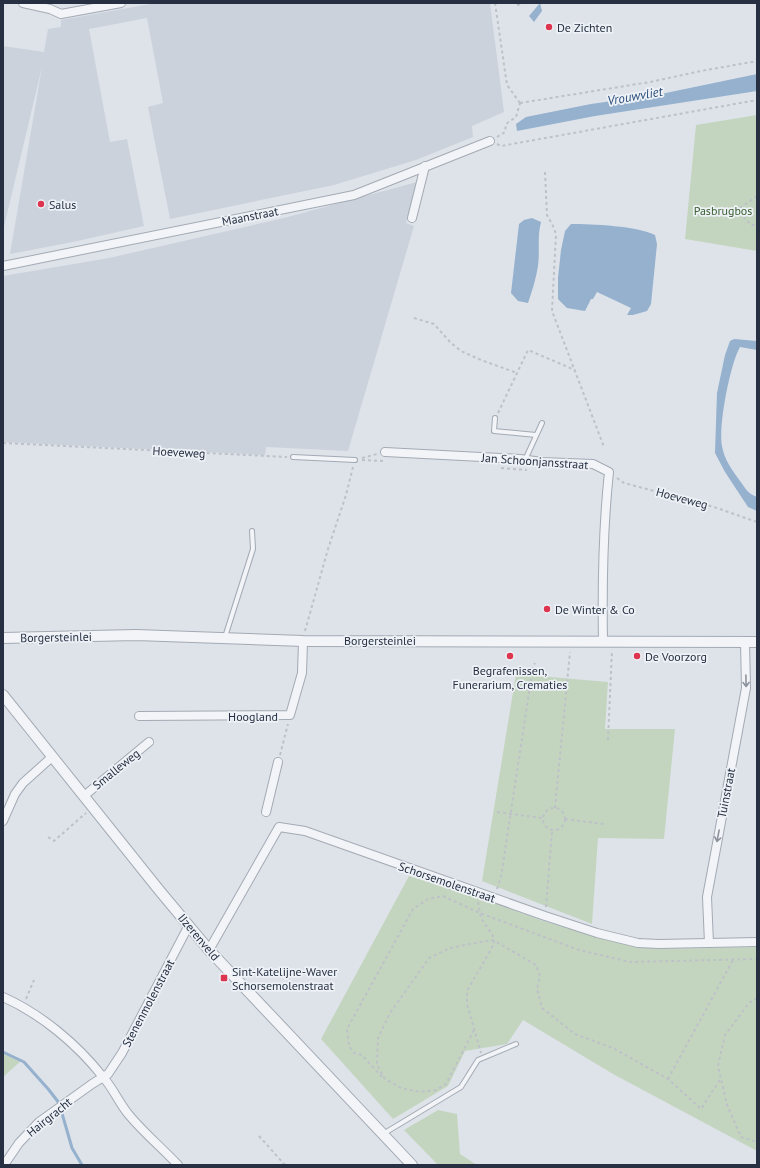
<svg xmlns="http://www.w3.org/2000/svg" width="760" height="1168" viewBox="0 0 760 1168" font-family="'PT Sans',sans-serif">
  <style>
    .built { fill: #ccd2dc }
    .green { fill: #c4d5bf }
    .water { fill: #95b1ce }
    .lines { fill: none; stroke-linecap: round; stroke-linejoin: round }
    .stream { stroke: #95b1ce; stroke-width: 3 }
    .service-casing { stroke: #a3aab4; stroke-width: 6 }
    .minor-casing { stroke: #a3aab4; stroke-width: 10 }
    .tertiary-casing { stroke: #a3aab4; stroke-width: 12 }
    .path { stroke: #bdc1c8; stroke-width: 2; stroke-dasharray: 3 3; stroke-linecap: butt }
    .service { stroke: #f2f4f7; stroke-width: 4 }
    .minor { stroke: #f2f4f7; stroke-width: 8 }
    .tertiary { stroke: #f2f4f7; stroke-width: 10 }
    .oneway { stroke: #8c929c }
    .poi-dot { fill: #dd354f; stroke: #eef2f7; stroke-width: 1.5 }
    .labels { text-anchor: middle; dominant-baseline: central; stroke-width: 3.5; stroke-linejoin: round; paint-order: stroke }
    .poi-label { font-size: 12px; fill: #263042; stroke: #eef2f7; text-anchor: start }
    .park-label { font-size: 12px; fill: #3a6031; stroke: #eef2f7 }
    .street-label { font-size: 12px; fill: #263042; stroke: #eef2f7 }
    .water-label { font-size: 13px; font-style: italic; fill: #2b4f7b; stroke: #eef2f7 }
  </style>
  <rect width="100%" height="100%" fill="#dee3ea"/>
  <g class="built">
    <path d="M 156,3 L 490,3 L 504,112 L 472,126 L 473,137 L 416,160 L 334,185 L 170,219 L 148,107 L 163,103 L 147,18 L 89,29 L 110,142 L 127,139 L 144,226 L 73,242 L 10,254 L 42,67 L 3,231 L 3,46 L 44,52 L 48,29 L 61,27 L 61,20 Z"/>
    <path d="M 417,182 L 406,223 L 414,226 L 348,451 L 266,447 L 265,455 L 3,442 L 3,276 L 109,258 L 284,218 Z"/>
  </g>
  <g class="green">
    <path d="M 757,115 L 757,251 L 685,239 L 696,125 Z"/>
    <path d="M 516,674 L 608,682 L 605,729 L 675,729 L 664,839 L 598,838 L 592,924 L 482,881 Z"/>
    <path d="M 409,876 L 492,902 L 543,921 L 596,937 L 638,947 L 659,949 L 757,947 L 757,1151 L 613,1074 L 523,1020 L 507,1044 L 465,1051 L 448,1086 L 393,1119 L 321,1039 Z"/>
    <path d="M 3,1052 L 21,1061 L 3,1077 Z"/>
    <path d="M 438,1110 L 457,1114 L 460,1154 L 477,1165 L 438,1165 L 404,1130 Z"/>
  </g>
  <g class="water">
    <path d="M 540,3 L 542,11 L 534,22 L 529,16 Z"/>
    <path d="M 757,74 L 757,91 L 595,116 L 517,131 L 516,124 L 526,117 L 591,104 L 661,94 Z"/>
    <path d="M 532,218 L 541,222 C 537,237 540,251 538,266 C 536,279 532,291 528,303 L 518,301 L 511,293 L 519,224 L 524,220 Z"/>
    <path d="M 571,224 C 592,224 638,226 655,235 L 657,244 L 651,304 L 647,311 L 633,315 L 627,315 L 631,308 L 597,292 L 593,299 L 591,299 L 585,311 L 567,308 L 558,299 L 558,278 L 561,250 L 565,231 Z"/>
    <path d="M 734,339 L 757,341 L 757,350 L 740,347 C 730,364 718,427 722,446 C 724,459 732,470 740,481 C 746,489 747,493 757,497 L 757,511 L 748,507 L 725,472 L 715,453 L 717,393 L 725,355 L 730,341 Z"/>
  </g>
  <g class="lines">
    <path class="stream" d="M 3,1052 L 24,1062 L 49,1090 L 59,1103 L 72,1148 L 82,1165"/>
    <defs>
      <g id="service">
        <path d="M 495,418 L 494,431 L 536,435"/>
        <path d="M 293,457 L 355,460"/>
        <path d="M 525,460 L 542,423"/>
        <path d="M 225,637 L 253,549 L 252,531"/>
        <path d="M 383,1134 L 461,1087 L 478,1060 L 516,1044"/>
      </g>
      <g id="minor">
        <path d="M 23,3 L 50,9 L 61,14 L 121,3"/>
        <path d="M 412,218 L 425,166"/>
        <path d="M 3,266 L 354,195 L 490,141"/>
        <path d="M 385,452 L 520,459 L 542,462 L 593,464 L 609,472 C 603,528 602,584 603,641"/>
        <path d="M 139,716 L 290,715 L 302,673 L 303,641"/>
        <path d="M 84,796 L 149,742"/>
        <path d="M 266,812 L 278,762"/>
        <path d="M 3,821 L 15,794 L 23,783 L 52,757"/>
        <path d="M 709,943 L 707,897 L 746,688 L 745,642"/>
        <path d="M 209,950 L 279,827 L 305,831 L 545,916 L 597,933 L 638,943 L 659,944 L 757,942"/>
        <path d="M 3,997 C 41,1014 77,1044 103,1077 C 113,1088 119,1103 129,1115 C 144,1133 162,1148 178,1165"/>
        <path d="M 4,1165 L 19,1143 L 39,1122 L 92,1084 L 108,1074 L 122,1053 L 189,925"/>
      </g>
      <g id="tertiary">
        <path d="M 3,638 L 136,635 L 303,641 L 757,642"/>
        <path d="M 3,695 L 159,890 L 209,950 L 412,1165"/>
      </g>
    </defs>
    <use href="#service" class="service-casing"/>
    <use href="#minor" class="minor-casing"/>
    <use href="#tertiary" class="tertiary-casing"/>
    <g class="path">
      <path d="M 495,3 L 507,85 L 520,103"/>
      <path d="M 517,5 L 524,3"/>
      <path d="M 520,103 L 650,82 L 701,71 L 757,61"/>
      <path d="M 497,137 L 505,132 L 506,124 L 516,117 L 520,103"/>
      <path d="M 497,144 L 501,146 L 757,100"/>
      <path d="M 545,172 L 547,215 L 553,226 L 556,234 L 552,311 L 604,447"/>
      <path d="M 757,196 L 740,208 L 743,216 L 751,225 L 757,225"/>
      <path d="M 414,318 L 434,324 L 451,343 L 461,351 L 481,360 L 517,373"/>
      <path d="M 498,413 L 528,350 L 575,370"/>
      <path d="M 3,443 L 287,457"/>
      <path d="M 362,458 L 377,454"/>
      <path d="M 362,460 L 383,461"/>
      <path d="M 501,468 L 527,470"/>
      <path d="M 617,478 L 624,483 L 714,507 L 757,522"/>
      <path d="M 305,631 L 328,549 L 346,495 L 353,467"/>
      <path d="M 608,740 L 612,650"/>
      <path d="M 280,755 L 288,724"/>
      <circle cx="554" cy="819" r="11"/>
      <path d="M 555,808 L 570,652"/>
      <path d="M 497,812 L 542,818"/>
      <path d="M 565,819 L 604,824"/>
      <path d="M 48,837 L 54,841 L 86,813"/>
      <path d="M 497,889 L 501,877 L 533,666 L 535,663"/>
      <path d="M 478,902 L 481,918 L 493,936 L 494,944 L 467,991 L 467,1004 L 481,1053"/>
      <path d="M 546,907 L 552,831"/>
      <path d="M 757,998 L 749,1003 L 725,1035 L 718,1066 L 727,1105 L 741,1137 L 757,1142"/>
      <path d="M 26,999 L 34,980"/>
      <path d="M 474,1030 L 446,1084 L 436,1090 L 420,1092 L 401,1088 L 385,1079 L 377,1065 L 378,1038 L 390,1013 L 429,958 L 450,948 L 470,944 L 493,940 L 536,965 L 540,976 L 537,989 L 542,1008 L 575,1034 L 613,1048 L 668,1079 L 701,1109 L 721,1078"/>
      <path d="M 382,1077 L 362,1055 L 354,1053 L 349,1046 L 347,1029 L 413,909 L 428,899 L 443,896 L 480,913 L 579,950 L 630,962 L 757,959"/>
      <path d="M 668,1079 L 733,960"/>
      <path d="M 259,1136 L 285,1165"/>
    </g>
    <use href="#service" class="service"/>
    <use href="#minor" class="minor"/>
    <use href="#tertiary" class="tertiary"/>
  </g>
  <defs><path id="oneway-shaft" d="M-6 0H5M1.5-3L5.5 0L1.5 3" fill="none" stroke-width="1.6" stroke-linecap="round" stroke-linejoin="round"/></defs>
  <g class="oneway">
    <use href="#oneway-shaft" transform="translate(746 681) rotate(89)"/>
    <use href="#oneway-shaft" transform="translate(718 836) rotate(101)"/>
  </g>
  <g class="poi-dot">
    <circle cx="549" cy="27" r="4"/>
    <circle cx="41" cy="204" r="4"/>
    <circle cx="547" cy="609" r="4"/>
    <circle cx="510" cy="656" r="4"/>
    <circle cx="637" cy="656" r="4"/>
    <rect x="220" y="974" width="8" height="8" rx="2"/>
  </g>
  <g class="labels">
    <g class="poi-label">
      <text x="557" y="27">De Zichten</text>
      <text x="49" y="204">Salus</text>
      <text x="555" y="609">De Winter &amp; Co</text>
      <text x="645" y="656">De Voorzorg</text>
      <text x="510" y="670" text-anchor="middle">Begrafenissen,<tspan x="510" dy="14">Funerarium, Crematies</tspan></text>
      <text x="232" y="971">Sint-Katelijne-Waver<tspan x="232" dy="14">Schorsemolenstraat</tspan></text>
    </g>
    <g class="park-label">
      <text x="723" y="210">Pasbrugbos</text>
    </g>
    <g class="street-label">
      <text transform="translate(250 216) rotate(-11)">Maanstraat</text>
      <text transform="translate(179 452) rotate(3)">Hoeveweg</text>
      <text transform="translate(535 461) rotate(4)">Jan Schoonjansstraat</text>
      <text transform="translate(682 498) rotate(15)">Hoeveweg</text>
      <text transform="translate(56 637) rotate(-1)">Borgersteinlei</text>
      <text x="380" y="640">Borgersteinlei</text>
      <text x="253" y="716">Hoogland</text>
      <text transform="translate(116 769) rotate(-39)">Smalleweg</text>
      <text transform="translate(726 793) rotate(-79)">Tuinstraat</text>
      <text transform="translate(447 882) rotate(19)">Schorsemolenstraat</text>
      <text transform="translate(199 937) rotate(50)">IJzerenveld</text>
      <text transform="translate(148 1003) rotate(-62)">Stenenmolenstraat</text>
      <text transform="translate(49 1117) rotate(-39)">Hairgracht</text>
    </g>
    <g class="water-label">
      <text transform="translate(635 96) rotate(-10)">Vrouwvliet</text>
    </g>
  </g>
  <rect width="760" height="1168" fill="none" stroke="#263042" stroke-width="8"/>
</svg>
